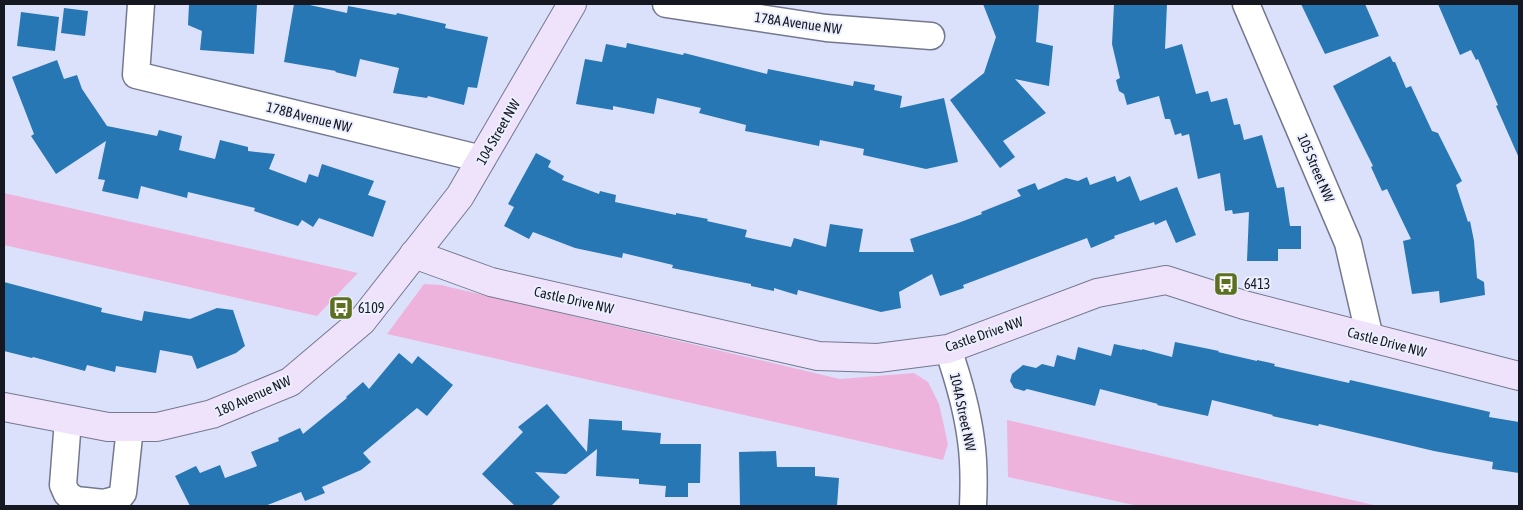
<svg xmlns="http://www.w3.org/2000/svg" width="1523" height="510" viewBox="0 0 1523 510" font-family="'Asap Condensed',sans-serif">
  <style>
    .green { fill: #eeb3dd }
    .building { fill: #2677b4 }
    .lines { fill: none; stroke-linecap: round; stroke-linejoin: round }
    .street-casing { stroke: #74788f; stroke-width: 29 }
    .secondary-casing { stroke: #74788f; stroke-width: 30 }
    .street { stroke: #fff; stroke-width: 26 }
    .secondary { stroke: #efe2fb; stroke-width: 28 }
    .labels { text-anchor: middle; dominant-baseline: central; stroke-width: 4; stroke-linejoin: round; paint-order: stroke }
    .street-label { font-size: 14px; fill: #161821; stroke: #ebeffe }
    .poi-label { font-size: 14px; fill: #161821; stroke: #ebeffe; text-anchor: start }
  </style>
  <rect width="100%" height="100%" fill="#dce1fb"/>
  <g class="green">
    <path d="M 4,193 L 358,273 L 317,316 L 4,245 Z"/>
    <path d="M 424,284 L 441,285 L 840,379 L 914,373 L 928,382 L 939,404 L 948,444 L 943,460 L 387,334 Z"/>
    <path d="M 1007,420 L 1378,506 L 1138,506 L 1008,477 Z"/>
  </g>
  <g class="building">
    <path d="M 189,4 L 257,4 L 254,54 L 200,50 L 202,31 L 188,25 Z"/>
    <path d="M 294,4 L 305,4 L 347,13 L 348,6 L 396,15 L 397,13 L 446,24 L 445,28 L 488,37 L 477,88 L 468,87 L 464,105 L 428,96 L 427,98 L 393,93 L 399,68 L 360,59 L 356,77 L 335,72 L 336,71 L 284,62 Z"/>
    <path d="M 983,4 L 1039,4 L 1036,42 L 1053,46 L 1049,86 L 1015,79 L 1046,113 L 1003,141 L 1015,157 L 1000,168 L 950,100 L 984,73 L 996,37 Z"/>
    <path d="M 1114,4 L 1167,4 L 1165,49 L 1182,44 L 1196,94 L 1208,91 L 1211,102 L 1227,98 L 1234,125 L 1240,124 L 1244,140 L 1262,135 L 1277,188 L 1284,187 L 1290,226 L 1301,226 L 1301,249 L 1278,249 L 1278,261 L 1247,261 L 1249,212 L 1233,214 L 1232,210 L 1225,211 L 1220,173 L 1198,179 L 1189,134 L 1182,136 L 1181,133 L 1175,135 L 1170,119 L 1165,119 L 1159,96 L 1127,105 L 1124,94 L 1119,91 L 1116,80 L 1120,78 L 1112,44 Z"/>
    <path d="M 1301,4 L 1365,4 L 1379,36 L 1325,54 Z"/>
    <path d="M 1438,4 L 1519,4 L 1519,158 L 1496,106 L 1498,105 L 1478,59 L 1476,60 L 1471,50 L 1460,55 Z"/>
    <path d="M 64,8 L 88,11 L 85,36 L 61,33 Z"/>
    <path d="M 21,12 L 59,17 L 55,51 L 17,46 Z"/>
    <path d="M 627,43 L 683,55 L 684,53 L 767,74 L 768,69 L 853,86 L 854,81 L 875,85 L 874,90 L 902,96 L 900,108 L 944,98 L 958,162 L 926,169 L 863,155 L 864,149 L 820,140 L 819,146 L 756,133 L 745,131 L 746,125 L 699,113 L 701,108 L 657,98 L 654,114 L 613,106 L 613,110 L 576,104 L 585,59 L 602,62 L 606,44 L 626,48 Z"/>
    <path d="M 1390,56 L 1393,62 L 1395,62 L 1406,88 L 1411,86 L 1432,131 L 1438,133 L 1462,181 L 1456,185 L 1468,222 L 1470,221 L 1474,241 L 1477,278 L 1484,282 L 1485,295 L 1440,303 L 1439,291 L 1412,294 L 1403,241 L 1411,239 L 1387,189 L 1382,191 L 1371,167 L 1373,166 L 1333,86 Z"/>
    <path d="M 57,60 L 64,79 L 77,75 L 82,89 L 107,126 L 157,136 L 159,130 L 182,136 L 179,150 L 215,159 L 220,140 L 248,147 L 248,151 L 275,154 L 269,169 L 306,183 L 309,174 L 318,177 L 322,164 L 374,181 L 368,195 L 386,201 L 373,237 L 319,218 L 313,227 L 302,220 L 298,226 L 254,211 L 255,208 L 188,192 L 187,198 L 141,186 L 138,199 L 102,191 L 105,180 L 98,179 L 106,141 L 56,174 L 31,136 L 34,134 L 12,77 Z"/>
    <path d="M 536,153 L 551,161 L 548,167 L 564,176 L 562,180 L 599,194 L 600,191 L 616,195 L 615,202 L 676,215 L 676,213 L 708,219 L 707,221 L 747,230 L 745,237 L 791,247 L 794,238 L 826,247 L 830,224 L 863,229 L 859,252 L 914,252 L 910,239 L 958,223 L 982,214 L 981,212 L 1021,196 L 1017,190 L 1035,183 L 1038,190 L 1066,178 L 1078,181 L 1087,177 L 1090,185 L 1115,176 L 1117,182 L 1130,176 L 1140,201 L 1177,187 L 1196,235 L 1176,243 L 1166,220 L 1155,225 L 1154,222 L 1114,236 L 1115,238 L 1091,248 L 1087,238 L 963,285 L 964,288 L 940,296 L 932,274 L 899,292 L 901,308 L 881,312 L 798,290 L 797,295 L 774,288 L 774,291 L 751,286 L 751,284 L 672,268 L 673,265 L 623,253 L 622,258 L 575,248 L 533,232 L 529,239 L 504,226 L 514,207 L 508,204 Z"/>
    <path d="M 4,282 L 102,308 L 101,312 L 142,321 L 144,311 L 190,319 L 217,308 L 233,310 L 245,346 L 236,353 L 197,369 L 192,356 L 160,350 L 156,373 L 116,366 L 115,372 L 87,365 L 85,371 L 33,357 L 32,358 L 4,351 Z"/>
    <path d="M 1175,342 L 1219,351 L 1218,352 L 1257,361 L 1257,360 L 1275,364 L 1274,366 L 1349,383 L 1350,380 L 1490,412 L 1489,417 L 1519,422 L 1519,473 L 1492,469 L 1493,462 L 1434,451 L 1319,424 L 1318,426 L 1272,416 L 1273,415 L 1212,400 L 1208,416 L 1157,405 L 1158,404 L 1100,389 L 1095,406 L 1027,389 L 1024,391 L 1014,388 L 1010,381 L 1012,374 L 1023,365 L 1036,368 L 1042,364 L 1054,367 L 1057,355 L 1075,360 L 1078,347 L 1111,356 L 1114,344 L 1142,350 L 1142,349 L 1172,357 Z"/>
    <path d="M 399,353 L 412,364 L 418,356 L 453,385 L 427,416 L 417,408 L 363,453 L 371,462 L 361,470 L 322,487 L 325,493 L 305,501 L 301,492 L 265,506 L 190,506 L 175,476 L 196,466 L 200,473 L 220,465 L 225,478 L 257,466 L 251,452 L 279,441 L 278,438 L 300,428 L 303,434 L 347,398 L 346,397 L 363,382 L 369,389 Z"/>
    <path d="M 547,404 L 587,452 L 589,419 L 622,421 L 622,430 L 661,433 L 660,444 L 701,444 L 700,483 L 688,483 L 688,497 L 665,497 L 666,486 L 639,484 L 639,479 L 596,476 L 597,449 L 566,474 L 535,472 L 560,497 L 551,506 L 515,506 L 482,474 L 523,432 L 518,427 Z"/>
    <path d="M 776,451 L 777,467 L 815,467 L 815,476 L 839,478 L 837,506 L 740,506 L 739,452 Z"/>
  </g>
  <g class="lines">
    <defs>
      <g id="street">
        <path d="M 141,4 L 136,75 L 482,159"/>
        <path d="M 666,4 L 826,28 L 931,36"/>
        <path d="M 1246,4 L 1348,243 L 1370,338"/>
        <path d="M 948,349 C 958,378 967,409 971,440 C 974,461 974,484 973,506"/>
        <path d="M 68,420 L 63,485 L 67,494 L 76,500 L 104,503 L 118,499 L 123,493 L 130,427"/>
      </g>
      <g id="secondary">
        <path d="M 414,254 L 491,282 L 818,356 L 878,358 L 948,349 L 1097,293 L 1166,280 L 1244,305 L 1519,376"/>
        <path d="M 4,407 L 108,427 L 157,427 L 212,414 L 290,382 L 362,321 L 460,196 L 572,4"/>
      </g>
    </defs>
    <use href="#street" class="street-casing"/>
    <use href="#secondary" class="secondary-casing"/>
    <use href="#street" class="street"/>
    <use href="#secondary" class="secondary"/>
  </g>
  <defs>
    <symbol id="bus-square" viewBox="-11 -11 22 22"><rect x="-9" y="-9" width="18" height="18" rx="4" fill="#5c7120" stroke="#ebeffe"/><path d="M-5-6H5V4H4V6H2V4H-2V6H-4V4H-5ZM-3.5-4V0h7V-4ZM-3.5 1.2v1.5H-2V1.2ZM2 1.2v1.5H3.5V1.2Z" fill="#fff"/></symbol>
  </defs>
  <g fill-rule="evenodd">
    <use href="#bus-square" x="1212" y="270" width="28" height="28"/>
    <use href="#bus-square" x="327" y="294" width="28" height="28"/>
  </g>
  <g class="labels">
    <g class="street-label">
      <text transform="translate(798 23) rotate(8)">178A Avenue NW</text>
      <text transform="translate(309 117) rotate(14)">178B Avenue NW</text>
      <text transform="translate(498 132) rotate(-60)">104 Street NW</text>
      <text transform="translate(1316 168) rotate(67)">105 Street NW</text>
      <text transform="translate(574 300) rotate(13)">Castle Drive NW</text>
      <text transform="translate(984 334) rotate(-19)">Castle Drive NW</text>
      <text transform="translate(1387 342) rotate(15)">Castle Drive NW</text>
      <text transform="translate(253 396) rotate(-24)">180 Avenue NW</text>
      <text transform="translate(963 412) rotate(78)">104A Street NW</text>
    </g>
    <g class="poi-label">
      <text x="1244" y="284">6413</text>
      <text x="358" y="308">6109</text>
    </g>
  </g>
  <rect width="1523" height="510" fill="none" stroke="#161821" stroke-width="10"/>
</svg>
